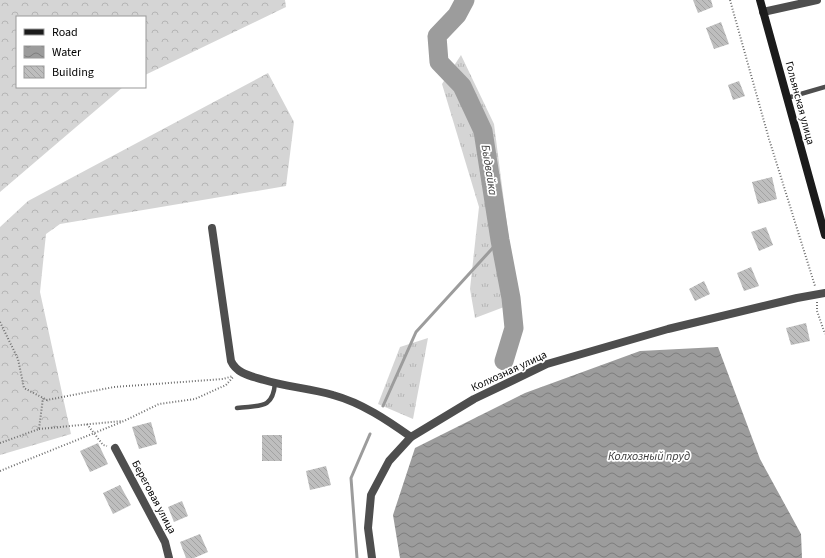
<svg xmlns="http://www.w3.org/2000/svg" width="825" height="558" viewBox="0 0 825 558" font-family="'Source Sans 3',sans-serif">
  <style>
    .grass { fill: url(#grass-tufts) }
    .forest { fill: url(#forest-crowns) }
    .water { fill: url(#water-waves) }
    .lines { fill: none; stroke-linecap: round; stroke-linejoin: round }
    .stream { stroke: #9c9c9c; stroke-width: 3 }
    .river { stroke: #9c9c9c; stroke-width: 19 }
    .building { fill: url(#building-back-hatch) }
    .path { stroke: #707070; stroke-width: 2; stroke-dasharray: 1 2; stroke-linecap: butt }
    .lane { stroke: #4e4e4e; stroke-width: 4.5 }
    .street { stroke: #4e4e4e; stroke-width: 8 }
    .secondary { stroke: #1b1b1b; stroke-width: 8 }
    .labels { text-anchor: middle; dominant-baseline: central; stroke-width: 3.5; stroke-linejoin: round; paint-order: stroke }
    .street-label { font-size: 11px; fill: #000; stroke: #fff }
    .water-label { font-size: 12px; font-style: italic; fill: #3d3d3d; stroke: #fff }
  </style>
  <defs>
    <pattern id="grass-tufts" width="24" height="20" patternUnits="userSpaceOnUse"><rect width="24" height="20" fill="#d5d5d5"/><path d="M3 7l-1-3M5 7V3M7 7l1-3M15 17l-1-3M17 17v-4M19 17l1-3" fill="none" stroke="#b5b5b5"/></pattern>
    <pattern id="forest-crowns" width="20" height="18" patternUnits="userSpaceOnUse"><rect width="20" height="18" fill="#d5d5d5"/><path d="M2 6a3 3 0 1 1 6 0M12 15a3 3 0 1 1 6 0" fill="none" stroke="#b5b5b5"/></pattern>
    <pattern id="water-waves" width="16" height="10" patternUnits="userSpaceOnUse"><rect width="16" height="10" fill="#9c9c9c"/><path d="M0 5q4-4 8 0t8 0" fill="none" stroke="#7d7d7d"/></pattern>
    <pattern id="building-back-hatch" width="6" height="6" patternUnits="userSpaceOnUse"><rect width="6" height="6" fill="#bebebe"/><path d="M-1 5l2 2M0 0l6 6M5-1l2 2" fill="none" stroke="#a2a2a2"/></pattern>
  </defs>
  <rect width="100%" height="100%" fill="#fff"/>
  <g class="grass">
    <path d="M 461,55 L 494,124 L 517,302 L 475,318 L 470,289 L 479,207 L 442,84 Z"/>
    <path d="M 428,338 L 413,419 L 378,404 L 400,347 Z"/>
  </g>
  <g class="forest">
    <path d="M 0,0 L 285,0 L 286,7 L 145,75 L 145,17 L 17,17 L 17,87 L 123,87 L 0,192 Z"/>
    <path d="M 268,73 L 294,122 L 286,186 L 60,224 L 46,234 L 40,292 L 71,434 L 0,455 L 0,227 L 28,201 Z"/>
  </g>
  <path class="water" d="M 718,347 L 760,459 L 801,534 L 802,558 L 400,558 L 393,515 L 415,448 L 525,393 L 640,351 Z"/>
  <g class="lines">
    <g class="stream">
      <path d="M 383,406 L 416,332 L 500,240"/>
      <path d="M 357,558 L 351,478 L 370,434"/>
    </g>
    <path class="river" d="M 465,0 L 457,15 L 437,36 L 439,62 L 462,86 L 483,131 L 500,240 L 511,298 L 514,328 L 504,361"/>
  </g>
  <g class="building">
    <path d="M 693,0 L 711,0 L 713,7 L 698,13 Z"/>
    <path d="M 721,22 L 729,44 L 714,49 L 706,28 Z"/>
    <path d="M 739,81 L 745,96 L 733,100 L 728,85 Z"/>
    <path d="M 772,177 L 777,199 L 758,204 L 752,182 Z"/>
    <path d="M 766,227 L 773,245 L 759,251 L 751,232 Z"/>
    <path d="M 751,267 L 759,286 L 744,291 L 737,273 Z"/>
    <path d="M 704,281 L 710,294 L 695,301 L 689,289 Z"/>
    <path d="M 806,323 L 810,341 L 791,345 L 786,328 Z"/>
    <path d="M 151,422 L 157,444 L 139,449 L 132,427 Z"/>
    <rect x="262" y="435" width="20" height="26"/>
    <path d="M 98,443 L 108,464 L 90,472 L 80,451 Z"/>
    <path d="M 326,466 L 331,485 L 310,490 L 306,471 Z"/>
    <path d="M 120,485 L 131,505 L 113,514 L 103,493 Z"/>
    <path d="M 182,501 L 188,516 L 174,522 L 168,507 Z"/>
    <path d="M 200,534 L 208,552 L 194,558 L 186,558 L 180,542 Z"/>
  </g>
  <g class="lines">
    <g class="path">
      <path d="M 730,0 L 769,139 L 815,286"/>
      <path d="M 817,302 L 817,311 L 825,334"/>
      <path d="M 0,322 L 18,359 L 24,388 L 47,400 L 114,387 L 223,379 L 233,376"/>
      <path d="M 87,424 L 103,445 L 107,446"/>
      <path d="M 39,429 L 122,421"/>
      <path d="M 0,443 L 39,429 L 43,398"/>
      <path d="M 0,471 L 124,421 L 159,404 L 195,399 L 226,385 L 234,376"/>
    </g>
    <g class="lane">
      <path d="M 787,98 L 825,87"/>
      <path d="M 237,408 C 259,405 273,410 275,383"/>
    </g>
    <g class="street">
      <path d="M 763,12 L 817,0"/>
      <path d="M 212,228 L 231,361 C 237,374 251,376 264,380 C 286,387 310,388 333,395 C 362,403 387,420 411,437"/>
      <path d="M 115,448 L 165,542 L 169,558"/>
      <path d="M 372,558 L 368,528 L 371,495 L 389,461 L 411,437 L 474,399 L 547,364 L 668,329 L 797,298 L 825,293"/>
    </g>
    <path class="secondary" d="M 760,0 L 825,235"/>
  </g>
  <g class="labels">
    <g class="street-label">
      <text transform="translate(800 103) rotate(75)">Гольянская улица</text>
      <text transform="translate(509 371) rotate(-25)">Колхозная улица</text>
      <text transform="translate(154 497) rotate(62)">Береговая улица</text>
    </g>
    <g class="water-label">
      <text transform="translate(489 170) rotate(81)">Быдвайка</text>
      <text x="649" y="456">Колхозный пруд</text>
    </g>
  </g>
  <rect x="16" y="16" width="130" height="72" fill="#ffffff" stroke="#999999"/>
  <rect x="24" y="29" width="20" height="6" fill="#1b1b1b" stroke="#999999"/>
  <text x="52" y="36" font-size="12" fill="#000000">Road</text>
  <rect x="24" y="46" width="20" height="12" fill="url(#water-waves)" stroke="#999999"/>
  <text x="52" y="56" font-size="12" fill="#000000">Water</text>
  <rect x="24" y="66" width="20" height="12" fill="url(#building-back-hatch)" stroke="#999999"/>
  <text x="52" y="76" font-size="12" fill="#000000">Building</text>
</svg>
